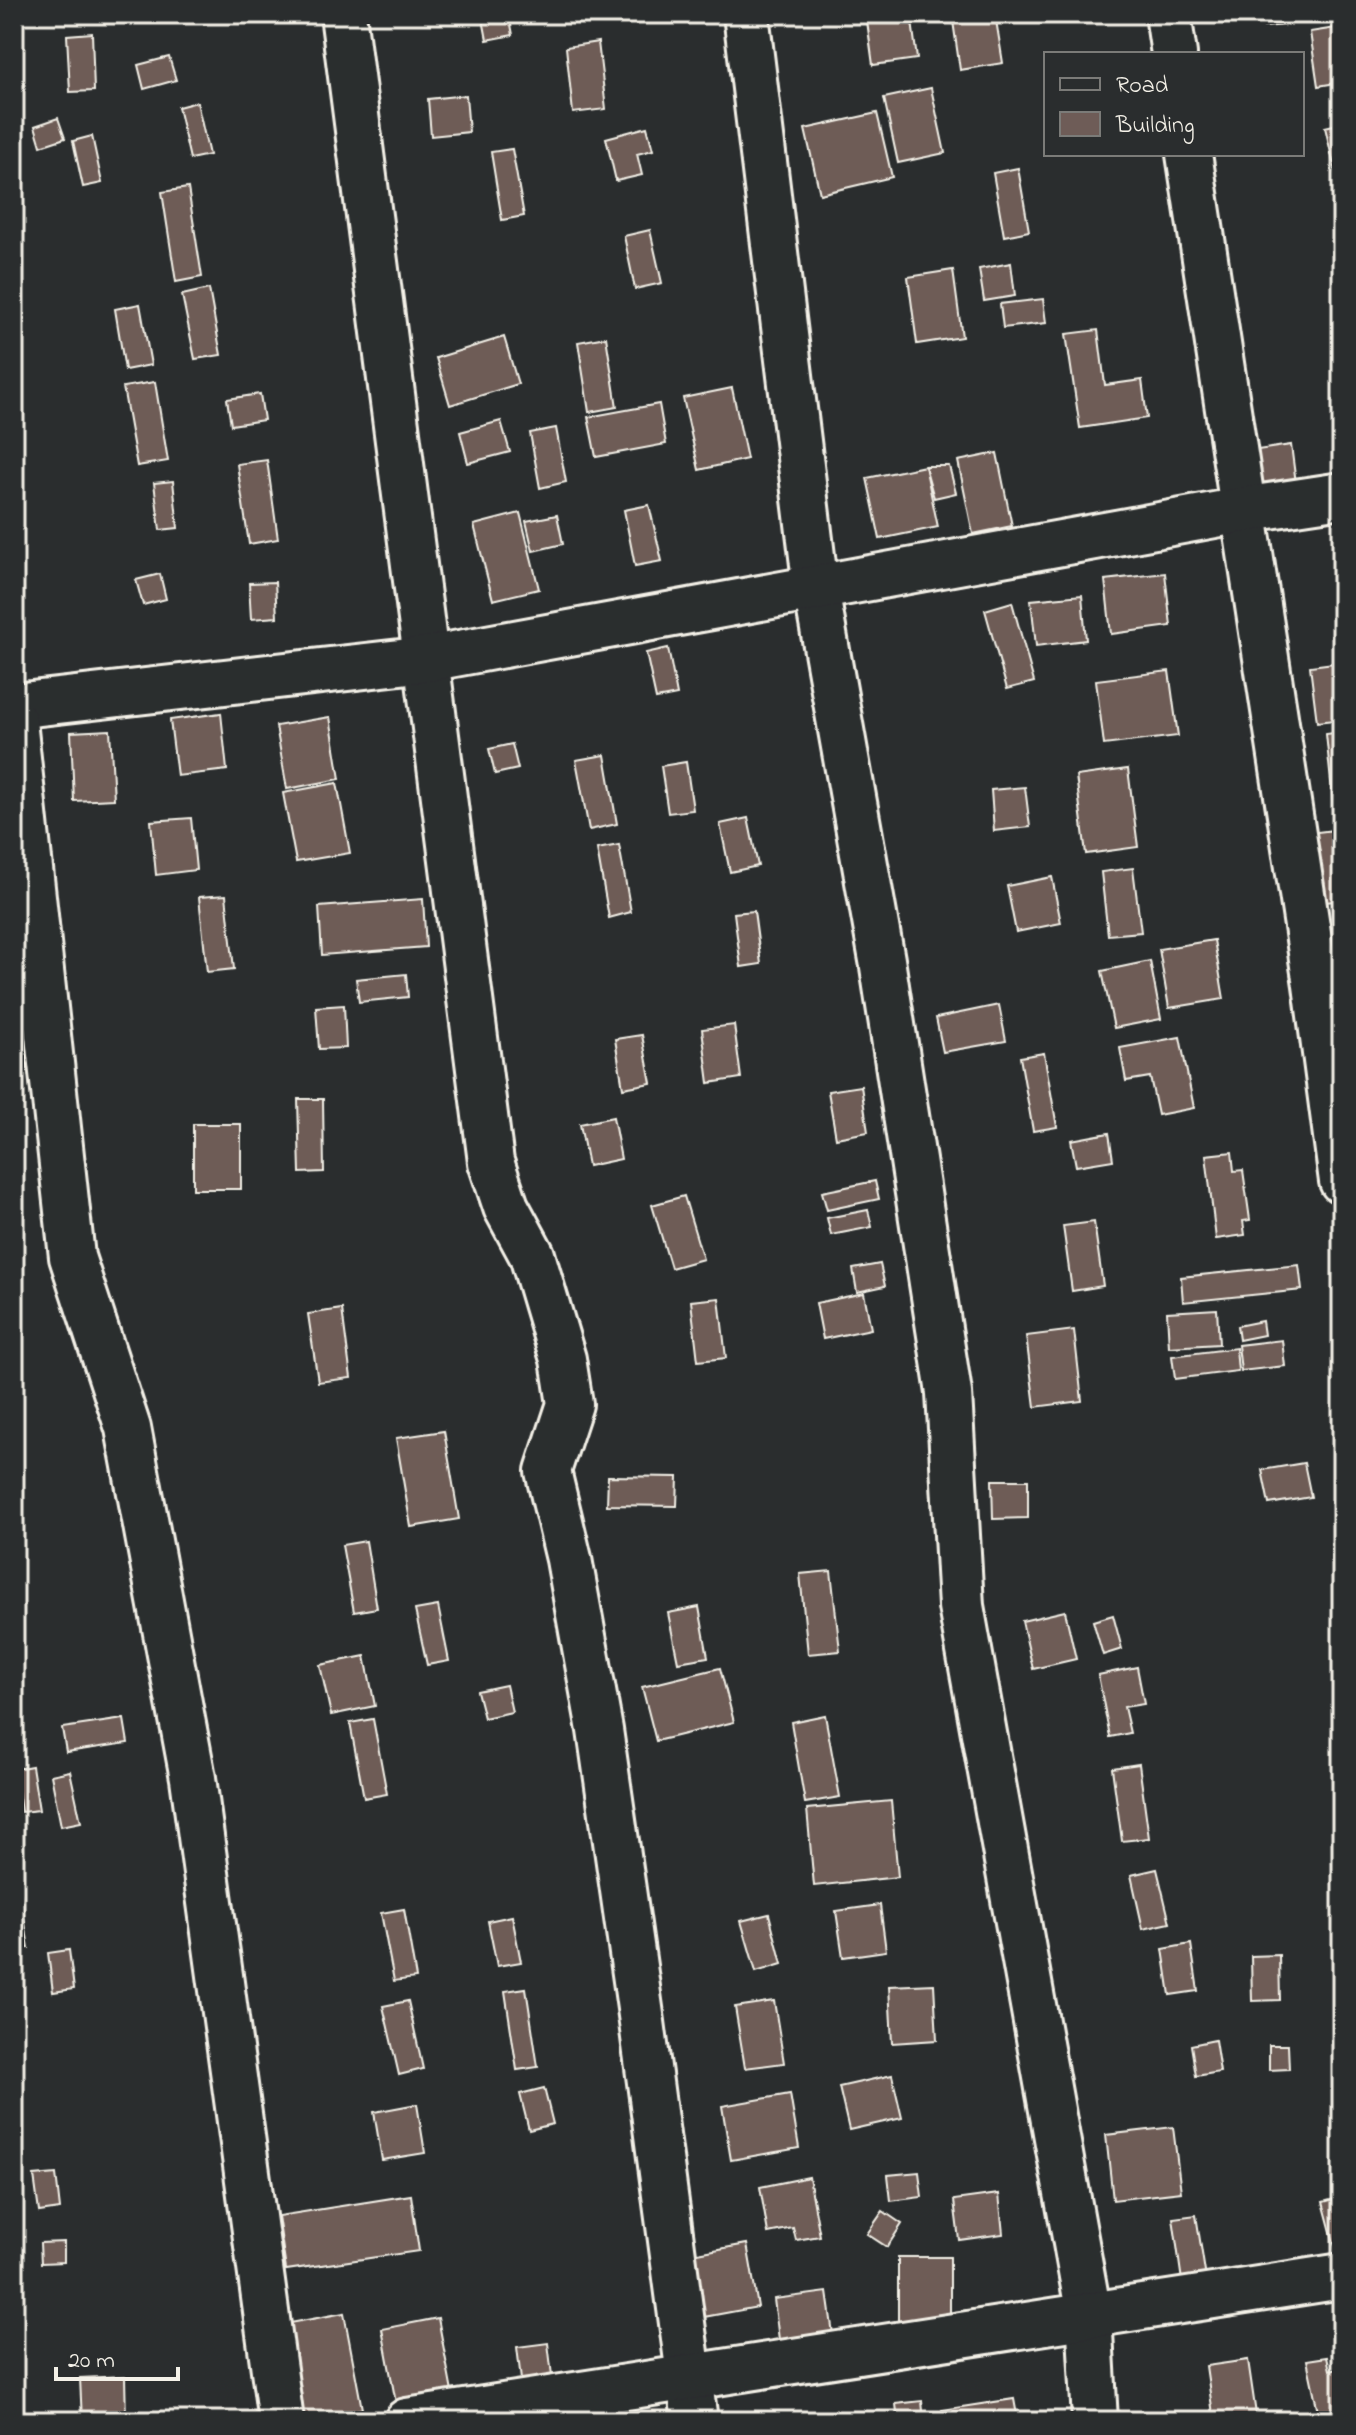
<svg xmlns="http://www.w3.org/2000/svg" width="1356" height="2435" viewBox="0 0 1356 2435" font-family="'Indie Flower',sans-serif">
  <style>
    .building { fill: #6e5c57; stroke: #f4f1e8; stroke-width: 2 }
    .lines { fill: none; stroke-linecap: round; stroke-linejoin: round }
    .minor-casing { stroke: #f4f1e8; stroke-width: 50 }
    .minor { stroke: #2a2d2e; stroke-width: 44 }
  </style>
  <rect width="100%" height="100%" fill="#2a2d2e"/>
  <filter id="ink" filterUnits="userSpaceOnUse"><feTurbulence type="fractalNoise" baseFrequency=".0125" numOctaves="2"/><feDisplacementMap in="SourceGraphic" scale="16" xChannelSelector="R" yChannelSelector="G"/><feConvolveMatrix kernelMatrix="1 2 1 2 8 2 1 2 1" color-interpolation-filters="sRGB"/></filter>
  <g filter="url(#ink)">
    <g class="building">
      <path d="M 482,14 L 509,14 L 513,35 L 487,40 Z"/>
      <path d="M 866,14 L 911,14 L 917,59 L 873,65 Z"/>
      <path d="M 995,14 L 1003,63 L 960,70 L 953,21 Z"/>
      <path d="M 1262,14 L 1285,14 L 1286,25 L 1264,27 Z"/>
      <path d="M 1336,28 L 1342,82 L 1318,86 L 1310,32 Z"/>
      <path d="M 92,33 L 94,91 L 70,92 L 67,35 Z"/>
      <path d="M 598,42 L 606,109 L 573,113 L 566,47 Z"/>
      <path d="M 169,57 L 176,80 L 144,89 L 138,65 Z"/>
      <path d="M 931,88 L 945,153 L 898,163 L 884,98 Z"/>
      <path d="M 466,95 L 469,132 L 431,136 L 428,99 Z"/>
      <path d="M 197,102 L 209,155 L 190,159 L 178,107 Z"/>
      <path d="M 877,113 L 892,177 L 820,194 L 805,129 Z"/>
      <path d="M 58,118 L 65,138 L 41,146 L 35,126 Z"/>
      <path d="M 1342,123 L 1342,192 L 1340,192 L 1325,127 Z"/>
      <path d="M 647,127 L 653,150 L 637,154 L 642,175 L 616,181 L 606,138 Z"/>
      <path d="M 92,136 L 102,183 L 83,187 L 73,141 Z"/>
      <path d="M 512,149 L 524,216 L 502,220 L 491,152 Z"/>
      <path d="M 1018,168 L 1029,231 L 1004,236 L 993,173 Z"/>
      <path d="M 188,188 L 202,277 L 176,282 L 162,192 Z"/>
      <path d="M 650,230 L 662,283 L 635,289 L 624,236 Z"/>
      <path d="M 1011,263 L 1015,296 L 984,301 L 979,269 Z"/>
      <path d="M 953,270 L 962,337 L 917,344 L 908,277 Z"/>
      <path d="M 209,289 L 221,355 L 195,359 L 182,295 Z"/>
      <path d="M 1043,299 L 1046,323 L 1003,328 L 1000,304 Z"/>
      <path d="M 140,304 L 151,365 L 125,370 L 115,309 Z"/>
      <path d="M 1098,330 L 1105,385 L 1142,380 L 1147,418 L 1080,428 L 1066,334 Z"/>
      <path d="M 504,337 L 518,384 L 450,405 L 436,358 Z"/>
      <path d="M 606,337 L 617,407 L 589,412 L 578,342 Z"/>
      <path d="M 155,382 L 168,461 L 137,466 L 123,387 Z"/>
      <path d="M 732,388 L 747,459 L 699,470 L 683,398 Z"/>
      <path d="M 260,394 L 264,420 L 231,425 L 227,399 Z"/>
      <path d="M 659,404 L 666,444 L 596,457 L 588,417 Z"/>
      <path d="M 501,421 L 510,452 L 468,463 L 460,432 Z"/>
      <path d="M 556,428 L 566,482 L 540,488 L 530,433 Z"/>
      <path d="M 1291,445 L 1297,491 L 1250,497 L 1244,452 Z"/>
      <path d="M 997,453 L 1012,526 L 973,534 L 958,461 Z"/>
      <path d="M 267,460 L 278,539 L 249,544 L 237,464 Z"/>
      <path d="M 925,466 L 938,527 L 880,539 L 867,478 Z"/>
      <path d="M 925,466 L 949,466 L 956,493 L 934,498 Z"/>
      <path d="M 173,481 L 178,528 L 160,530 L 154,483 Z"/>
      <path d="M 649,505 L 662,561 L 635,566 L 624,510 Z"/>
      <path d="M 520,513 L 539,589 L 493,600 L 474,525 Z"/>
      <path d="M 557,515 L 563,544 L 533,551 L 526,521 Z"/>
      <path d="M 1165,573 L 1171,626 L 1111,634 L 1105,580 Z"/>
      <path d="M 160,574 L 166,599 L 143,605 L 136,580 Z"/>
      <path d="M 275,582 L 277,617 L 251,619 L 249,583 Z"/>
      <path d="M 1082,595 L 1086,640 L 1036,646 L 1031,600 Z"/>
      <path d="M 1012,602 L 1034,682 L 1007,689 L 985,610 Z"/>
      <path d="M 668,648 L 677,695 L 656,699 L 646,653 Z"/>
      <path d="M 1342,662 L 1342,719 L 1317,722 L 1310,666 Z"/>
      <path d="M 1169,671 L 1178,736 L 1104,745 L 1096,680 Z"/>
      <path d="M 221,713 L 227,770 L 177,776 L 170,720 Z"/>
      <path d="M 330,717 L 340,779 L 287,789 L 276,726 Z"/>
      <path d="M 110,730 L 114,799 L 74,801 L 71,732 Z"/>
      <path d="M 1342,732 L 1342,811 L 1334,811 L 1326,734 Z"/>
      <path d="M 512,744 L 518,769 L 495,774 L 489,749 Z"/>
      <path d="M 605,755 L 617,824 L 589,830 L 576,760 Z"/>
      <path d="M 686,762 L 693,810 L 668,813 L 661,766 Z"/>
      <path d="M 1128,769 L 1138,847 L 1086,854 L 1076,776 Z"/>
      <path d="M 337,783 L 350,853 L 296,862 L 283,793 Z"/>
      <path d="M 1025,787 L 1030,827 L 994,831 L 991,790 Z"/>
      <path d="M 191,818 L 196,870 L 156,875 L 151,821 Z"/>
      <path d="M 748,818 L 758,866 L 730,872 L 720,824 Z"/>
      <path d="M 1342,829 L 1342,900 L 1318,903 L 1309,833 Z"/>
      <path d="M 619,845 L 631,912 L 609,918 L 597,849 Z"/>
      <path d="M 1133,868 L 1141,932 L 1108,935 L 1101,872 Z"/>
      <path d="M 1052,877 L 1061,923 L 1016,932 L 1007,886 Z"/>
      <path d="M 226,895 L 234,969 L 207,972 L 199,897 Z"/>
      <path d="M 423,899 L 426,947 L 322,955 L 319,907 Z"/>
      <path d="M 754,911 L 761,964 L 741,967 L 734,913 Z"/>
      <path d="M 1214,940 L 1224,999 L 1169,1008 L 1159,949 Z"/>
      <path d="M 1150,961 L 1161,1019 L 1114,1028 L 1102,971 Z"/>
      <path d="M 406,974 L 408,997 L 359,1002 L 356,979 Z"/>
      <path d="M 344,1005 L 346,1048 L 319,1049 L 316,1007 Z"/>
      <path d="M 999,1005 L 1006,1041 L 943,1052 L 936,1018 Z"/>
      <path d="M 734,1025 L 741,1078 L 709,1083 L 702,1029 Z"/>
      <path d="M 642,1035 L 651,1083 L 623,1088 L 615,1039 Z"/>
      <path d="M 1180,1037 L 1194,1108 L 1158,1115 L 1150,1077 L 1126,1081 L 1120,1048 Z"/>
      <path d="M 1044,1053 L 1057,1127 L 1033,1131 L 1020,1057 Z"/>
      <path d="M 861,1086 L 868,1132 L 836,1138 L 828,1091 Z"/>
      <path d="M 298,1099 L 323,1099 L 324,1172 L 300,1173 Z"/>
      <path d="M 613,1117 L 621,1159 L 588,1166 L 580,1124 Z"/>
      <rect x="193" y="1124" width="48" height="65"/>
      <path d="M 1109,1133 L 1113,1160 L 1076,1166 L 1071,1140 Z"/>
      <path d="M 1232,1152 L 1234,1171 L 1243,1170 L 1250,1220 L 1243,1221 L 1245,1235 L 1216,1239 L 1206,1155 Z"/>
      <path d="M 875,1181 L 879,1199 L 827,1210 L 822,1192 Z"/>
      <path d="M 684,1196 L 703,1259 L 671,1268 L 652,1205 Z"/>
      <path d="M 868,1210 L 872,1227 L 831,1235 L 827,1218 Z"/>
      <path d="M 1094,1222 L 1103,1286 L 1072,1291 L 1063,1226 Z"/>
      <path d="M 880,1264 L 885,1286 L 857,1292 L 853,1269 Z"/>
      <path d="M 1299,1265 L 1302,1290 L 1183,1302 L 1181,1277 Z"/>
      <path d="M 864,1293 L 871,1329 L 823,1339 L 816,1303 Z"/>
      <path d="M 719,1298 L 726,1358 L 698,1361 L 691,1301 Z"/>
      <path d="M 342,1309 L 351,1378 L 318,1382 L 308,1314 Z"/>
      <path d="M 1217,1309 L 1219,1344 L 1169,1347 L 1167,1312 Z"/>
      <path d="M 1262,1321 L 1264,1335 L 1239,1340 L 1237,1326 Z"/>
      <path d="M 1074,1330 L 1082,1401 L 1035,1407 L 1026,1336 Z"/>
      <path d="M 1282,1340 L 1285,1366 L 1241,1371 L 1238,1345 Z"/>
      <path d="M 1236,1348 L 1238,1371 L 1175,1379 L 1172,1356 Z"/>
      <path d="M 444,1431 L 459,1519 L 411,1527 L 396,1438 Z"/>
      <path d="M 1304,1463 L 1311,1497 L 1269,1504 L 1262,1470 Z"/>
      <path d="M 608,1476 L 678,1477 L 677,1506 L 607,1505 Z"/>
      <path d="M 992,1480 L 1028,1480 L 1028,1518 L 993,1519 Z"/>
      <path d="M 366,1541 L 377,1608 L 354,1612 L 342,1545 Z"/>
      <path d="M 831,1571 L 840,1651 L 808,1654 L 800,1574 Z"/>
      <path d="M 438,1606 L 449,1661 L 427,1665 L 415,1610 Z"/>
      <path d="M 699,1607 L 708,1657 L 678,1662 L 668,1613 Z"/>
      <path d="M 1065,1611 L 1076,1659 L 1033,1669 L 1022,1621 Z"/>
      <path d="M 1113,1615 L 1122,1649 L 1103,1655 L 1093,1621 Z"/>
      <path d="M 365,1656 L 375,1706 L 331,1715 L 320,1665 Z"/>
      <path d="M 1137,1667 L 1144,1704 L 1124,1707 L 1130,1733 L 1110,1737 L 1098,1675 Z"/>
      <path d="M 720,1668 L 734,1722 L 656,1741 L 642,1687 Z"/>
      <path d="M 506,1685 L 512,1712 L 484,1718 L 477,1691 Z"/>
      <path d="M 825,1715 L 840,1797 L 805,1803 L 791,1722 Z"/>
      <path d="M 124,1719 L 128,1743 L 66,1752 L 62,1728 Z"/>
      <path d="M 373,1719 L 387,1794 L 364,1798 L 350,1723 Z"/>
      <path d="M 1139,1764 L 1149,1838 L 1122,1841 L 1112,1768 Z"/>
      <path d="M 32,1766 L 39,1810 L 21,1812 L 15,1769 Z"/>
      <path d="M 70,1771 L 81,1822 L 61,1826 L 51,1775 Z"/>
      <path d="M 891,1801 L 898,1877 L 814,1886 L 807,1809 Z"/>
      <path d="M 1157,1869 L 1170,1923 L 1143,1929 L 1131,1875 Z"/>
      <path d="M 19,1886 L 29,1948 L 14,1951 L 14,1887 Z"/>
      <path d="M 880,1905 L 886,1951 L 843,1957 L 836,1911 Z"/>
      <path d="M 404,1909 L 416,1978 L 394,1981 L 381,1913 Z"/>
      <path d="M 769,1914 L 782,1964 L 756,1972 L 741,1921 Z"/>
      <path d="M 512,1916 L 521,1962 L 497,1966 L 488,1921 Z"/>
      <path d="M 1191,1944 L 1198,1991 L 1170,1995 L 1163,1949 Z"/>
      <path d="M 69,1950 L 74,1989 L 53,1992 L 48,1953 Z"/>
      <path d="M 1279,1955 L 1280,2000 L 1252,2001 L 1251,1956 Z"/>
      <path d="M 934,1984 L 937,2040 L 892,2043 L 889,1986 Z"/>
      <path d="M 526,1988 L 538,2067 L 517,2070 L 505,1991 Z"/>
      <path d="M 408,2001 L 423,2069 L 399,2075 L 383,2006 Z"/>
      <path d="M 774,2001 L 784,2063 L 745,2068 L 735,2007 Z"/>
      <path d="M 1215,2040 L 1220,2072 L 1196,2076 L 1191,2045 Z"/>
      <path d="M 1269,2045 L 1288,2045 L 1289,2069 L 1269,2070 Z"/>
      <path d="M 892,2075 L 902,2118 L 849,2130 L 839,2087 Z"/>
      <path d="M 544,2088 L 553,2124 L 529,2130 L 520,2094 Z"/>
      <path d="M 790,2094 L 799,2148 L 731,2160 L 722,2106 Z"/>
      <path d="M 417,2104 L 425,2153 L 382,2160 L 374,2112 Z"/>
      <path d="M 1173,2127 L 1181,2192 L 1113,2200 L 1106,2135 Z"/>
      <path d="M 919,2172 L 922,2197 L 891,2201 L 888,2175 Z"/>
      <path d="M 56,2174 L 60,2209 L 39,2212 L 34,2176 Z"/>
      <path d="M 809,2177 L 820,2236 L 796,2240 L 793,2228 L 768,2233 L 760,2187 Z"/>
      <path d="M 999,2194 L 1003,2234 L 959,2240 L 954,2200 Z"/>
      <path d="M 411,2195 L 419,2251 L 286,2270 L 278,2216 Z"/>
      <path d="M 1342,2197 L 1342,2269 L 1341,2269 L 1323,2202 Z"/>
      <path d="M 883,2211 L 902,2224 L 887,2247 L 867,2234 Z"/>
      <path d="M 1196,2215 L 1207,2285 L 1183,2288 L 1173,2218 Z"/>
      <path d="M 64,2242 L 64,2262 L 41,2263 L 40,2243 Z"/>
      <path d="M 747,2244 L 758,2307 L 693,2319 L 681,2256 Z"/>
      <rect x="898" y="2257" width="52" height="79"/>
      <path d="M 827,2292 L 835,2348 L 781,2356 L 774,2299 Z"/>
      <path d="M 344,2313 L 362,2409 L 303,2420 L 285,2324 Z"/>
      <path d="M 438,2318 L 455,2408 L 399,2419 L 382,2329 Z"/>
      <path d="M 548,2343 L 553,2384 L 522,2388 L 517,2347 Z"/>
      <path d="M 1327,2357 L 1330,2370 L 1342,2367 L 1342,2418 L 1320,2421 L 1307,2360 Z"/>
      <path d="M 1248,2360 L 1257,2421 L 1214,2421 L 1206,2366 Z"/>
      <path d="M 125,2376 L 126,2421 L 82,2421 L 80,2378 Z"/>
      <path d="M 1014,2399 L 1018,2421 L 943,2421 L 942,2410 Z"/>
      <path d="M 922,2401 L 924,2421 L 898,2421 L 896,2404 Z"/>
    </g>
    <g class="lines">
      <defs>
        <g id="minor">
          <path d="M 343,14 L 491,1162 L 506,1207 L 532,1255 L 563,1359 L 570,1404 L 548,1471 L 569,1559 L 600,1730 L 642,2022 L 695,2421"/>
          <path d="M 746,14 L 816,589 L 882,960 L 949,1393 L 961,1606 L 1089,2315 L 1095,2421"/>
          <path d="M 1168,14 L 1174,54"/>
          <path d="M 1189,154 L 1316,985 L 1342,1181"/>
          <path d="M 14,706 L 427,659 L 1242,510 L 1342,495"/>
          <path d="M 14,721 L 72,1257 L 128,1428 L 193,1778 L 281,2421"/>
          <path d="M 407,2421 L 1342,2276"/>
        </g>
      </defs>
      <use href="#minor" class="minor-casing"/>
      <use href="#minor" class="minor"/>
    </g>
  </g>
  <rect width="1356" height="2435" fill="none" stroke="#2a2d2e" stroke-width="48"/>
  <rect x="24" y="24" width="1308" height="2387" fill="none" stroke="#f4f1e8" stroke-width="3" filter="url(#ink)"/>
  <rect x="1044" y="52" width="260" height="104" fill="#2a2d2e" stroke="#7b7b78" stroke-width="2"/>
  <rect x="1060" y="78" width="40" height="12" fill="#2a2d2e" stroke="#7b7b78" stroke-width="2"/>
  <text x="1116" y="92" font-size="24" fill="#f4f1e8">Road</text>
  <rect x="1060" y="112" width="40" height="24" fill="#6e5c57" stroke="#7b7b78" stroke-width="2"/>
  <text x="1116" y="132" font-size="24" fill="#f4f1e8">Building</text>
  <path d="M56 2367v12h122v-12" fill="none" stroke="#f4f1e8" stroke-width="4"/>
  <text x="68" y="2367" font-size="24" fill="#f4f1e8" stroke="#2a2d2e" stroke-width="6" paint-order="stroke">20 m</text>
</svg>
